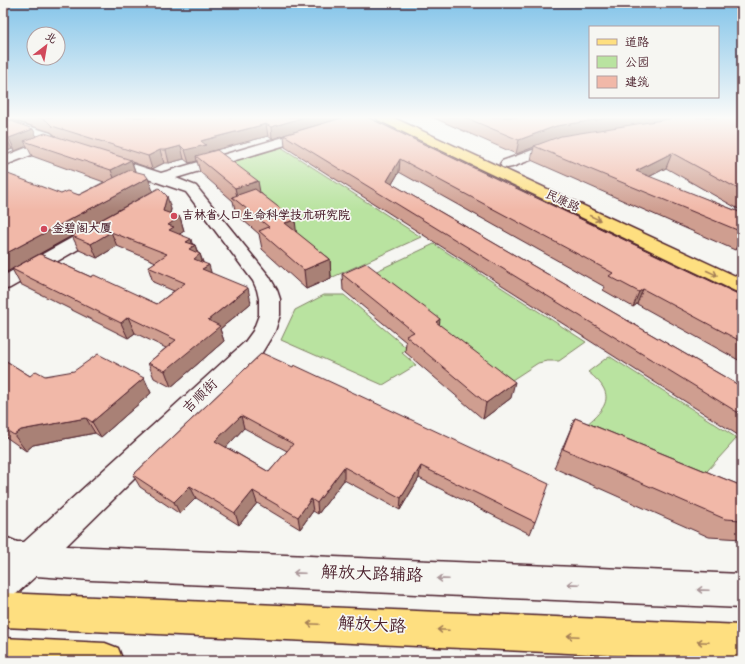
<svg xmlns="http://www.w3.org/2000/svg" width="745" height="664" viewBox="0 0 745 664" font-family="Dekko,'LXGW WenKai TC',sans-serif">
  <style>
    .green { fill: #b9e3a0; stroke: #828166 }
    .lines { fill: none; stroke-linecap: round; stroke-linejoin: round }
    .minor-casing { stroke: #4a1f2b; stroke-width: 3 }
    .major-casing { stroke: #4a1f2b; stroke-width: 3 }
    .minor { fill: #f6f6f2; fill-rule: evenodd }
    .major { fill: #fedf80; fill-rule: evenodd }
    .wall { fill: #cf9e90; stroke: #4a1f2b; fill-rule: evenodd }
    .shaded-wall { fill: #a98176; stroke: #4a1f2b }
    .building { fill: #f1b8a8; stroke: #4a1f2b; fill-rule: evenodd }
    .oneway { stroke: #a47f56 }
    .oneway2 { stroke: #a99598 }
    .poi-dot { fill: #d1495b; stroke: #f6f6f2; stroke-width: 1.5 }
    .labels { text-anchor: middle; dominant-baseline: central; stroke-width: 3.5; stroke-linejoin: round; paint-order: stroke }
    .far-street-label { font-size: 12px; fill: #4a1f2b; stroke: #f6f6f2 }
    .far-poi-label { font-size: 12px; font-weight: bold; fill: #4a1f2b; stroke: #f6f6f2; text-anchor: start }
    .street-label { font-size: 14px; fill: #4a1f2b; stroke: #f6f6f2 }
    .near-street-label { font-size: 17px; fill: #4a1f2b; stroke: #f6f6f2 }
  </style>
  <rect width="100%" height="100%" fill="#f6f6f2"/>
  <filter id="ink" filterUnits="userSpaceOnUse"><feTurbulence type="fractalNoise" baseFrequency=".025" numOctaves="2"/><feDisplacementMap in="SourceGraphic" scale="8" xChannelSelector="R" yChannelSelector="G"/><feConvolveMatrix kernelMatrix="1 2 1 2 8 2 1 2 1" color-interpolation-filters="sRGB"/></filter>
  <g filter="url(#ink)">
    <g class="green">
      <path d="M 281,147 L 421,237 L 333,277 L 290,241 L 221,165 Z"/>
      <path d="M 434,244 L 586,342 L 559,361 L 547,361 L 538,363 L 512,380 L 366,276 Z"/>
      <path d="M 324,295 L 344,295 L 408,349 L 402,353 L 416,365 L 383,385 L 281,340 L 295,310 Z"/>
      <path d="M 609,356 L 737,438 L 698,481 L 579,431 C 603,411 621,397 588,372 Z"/>
    </g>
    <g class="lines">
      <defs>
        <g id="minor">
          <path d="M 352,117 L 371,117 L 369,120 L 176,178 L 196,186 L 269,276 L 277,290 L 280,299 L 280,315 L 275,331 L 261,354 L 66,546 L 742,574 L 742,608 L 91,580 L 36,576 L 15,595 L 3,600 L 3,536 L 17,542 L 24,542 L 245,342 L 253,331 L 259,315 L 259,299 L 257,290 L 253,281 L 186,192 L 101,163 L 99,160 L 101,157 L 106,156 L 111,157 L 161,173 Z"/>
          <path d="M 3,118 L 51,133 C 58,142 68,141 73,147 L 71,150 L 66,151 L 52,147 L 3,166 L 3,157 L 43,141 L 3,126 Z"/>
          <path d="M 560,140 L 565,141 L 567,144 L 565,147 L 512,167 L 507,168 L 502,167 L 500,164 L 502,161 Z"/>
          <path d="M 101,224 L 107,225 L 110,229 L 107,233 L 10,288 L 3,290 L 3,276 L 95,225 Z"/>
        </g>
        <g id="major">
          <path d="M 376,117 L 392,117 L 742,279 L 742,293 L 735,291 L 378,120 Z"/>
          <path d="M 3,593 L 742,625 L 742,661 L 3,627 Z"/>
          <path d="M 3,638 L 105,643 L 118,648 L 123,661 L 3,661 Z"/>
        </g>
      </defs>
      <use href="#minor" class="minor-casing"/>
      <use href="#major" class="major-casing"/>
      <use href="#minor" class="minor"/>
      <use href="#major" class="major"/>
    </g>
    <g class="wall">
      <path d="M 3,117 L 367,117 L 742,296 L 742,362 L 637,304 L 633,307 L 603,290 L 605,287 L 399,172 L 392,184 L 742,387 L 742,436 L 741,437 L 285,147 L 284,135 L 272,139 L 268,136 L 208,152 L 260,192 L 296,233 L 330,259 L 331,278 L 306,289 L 262,249 L 259,234 L 236,214 L 233,201 L 200,172 L 197,161 L 189,163 L 184,159 L 169,163 L 164,163 L 152,169 L 132,162 L 135,171 L 153,191 L 40,254 L 91,277 L 157,304 L 174,291 L 153,282 L 148,267 L 156,262 L 117,246 L 97,258 L 79,250 L 72,236 L 171,209 L 170,214 L 180,217 L 184,231 L 179,234 L 193,244 L 195,245 L 198,253 L 200,254 L 203,262 L 211,273 L 251,303 L 220,329 L 224,341 L 171,387 L 154,378 L 148,363 L 166,348 L 135,333 L 128,338 L 20,284 L 12,269 L 61,194 L 79,195 L 104,182 L 32,156 L 27,146 L 15,151 L 12,149 L 3,153 L 3,118 L 37,136 L 56,136 L 51,132 Z"/>
      <path d="M 432,117 L 545,117 L 548,118 L 742,117 L 742,211 L 666,168 L 649,177 L 742,213 L 742,245 L 735,250 L 531,160 L 534,147 L 516,154 Z"/>
      <path d="M 342,274 L 440,325 L 511,398 L 483,419 L 405,352 L 406,342 L 343,290 Z"/>
      <path d="M 262,353 L 535,522 L 530,534 L 419,478 L 400,510 L 344,480 L 318,514 L 313,511 L 300,529 L 257,503 L 239,525 L 196,498 L 180,514 L 140,487 L 133,475 ZM 244,428 L 287,451 L 269,472 L 226,447 Z"/>
      <path d="M 3,359 L 30,376 L 144,378 L 151,393 L 101,437 L 95,433 L 33,445 L 26,451 L 3,435 Z"/>
      <path d="M 575,418 L 742,486 L 742,539 L 709,537 L 554,468 Z"/>
    </g>
    <g class="shaded-wall">
      <path d="M 305,117 L 345,117 L 284,135 L 272,139 L 271,127 Z"/>
      <path d="M 615,117 L 693,117 L 534,146 L 534,147 L 516,154 L 519,140 L 556,126 Z"/>
      <path d="M 266,124 L 268,136 L 208,152 L 209,157 L 196,156 L 197,161 L 189,163 L 185,150 L 201,141 Z"/>
      <path d="M 33,129 L 39,141 L 24,141 L 27,146 L 15,151 L 9,138 Z"/>
      <path d="M 6,137 L 12,149 L 3,153 L 3,138 Z"/>
      <path d="M 181,146 L 184,159 L 169,163 L 166,150 Z"/>
      <path d="M 160,150 L 164,163 L 152,169 L 148,156 Z"/>
      <path d="M 672,153 L 666,168 L 631,186 L 636,171 Z"/>
      <path d="M 400,159 L 399,172 L 386,194 L 387,181 Z"/>
      <path d="M 131,160 L 137,177 L 117,186 L 111,170 Z"/>
      <path d="M 148,178 L 153,191 L 3,274 L 3,255 Z"/>
      <path d="M 258,181 L 261,198 L 238,201 L 235,188 Z"/>
      <path d="M 167,196 L 171,209 L 168,224 L 180,217 L 184,231 L 177,236 L 173,245 L 163,211 Z"/>
      <path d="M 295,220 L 297,237 L 285,223 Z"/>
      <path d="M 111,232 L 117,246 L 97,258 L 91,244 Z"/>
      <path d="M 742,238 L 742,245 L 735,250 Z"/>
      <path d="M 191,239 L 193,247 L 195,245 L 198,255 L 200,254 L 204,268 L 209,265 L 213,279 L 195,263 L 186,242 Z"/>
      <path d="M 330,259 L 331,278 L 306,289 L 304,270 Z"/>
      <path d="M 248,288 L 251,303 L 220,329 L 224,341 L 171,387 L 165,371 L 208,320 Z"/>
      <path d="M 643,289 L 637,304 L 633,307 L 639,292 Z"/>
      <path d="M 128,317 L 135,333 L 128,338 L 121,323 Z"/>
      <path d="M 440,319 L 438,335 L 436,322 Z"/>
      <path d="M 144,378 L 151,393 L 101,437 L 92,422 Z"/>
      <path d="M 515,382 L 511,398 L 483,419 L 486,403 Z"/>
      <path d="M 241,416 L 244,428 L 220,454 L 215,441 Z"/>
      <path d="M 86,418 L 95,433 L 33,445 L 26,451 L 14,435 L 21,430 Z"/>
      <path d="M 421,466 L 419,478 L 400,510 L 401,498 Z"/>
      <path d="M 344,467 L 344,480 L 318,514 L 317,503 Z"/>
      <path d="M 190,486 L 196,498 L 180,514 L 174,502 Z"/>
      <path d="M 253,491 L 257,503 L 239,525 L 235,513 Z"/>
      <path d="M 311,499 L 313,511 L 300,529 L 298,517 Z"/>
    </g>
    <g class="building">
      <path d="M 37,117 L 305,117 L 271,127 L 266,124 L 204,140 L 201,141 L 206,145 L 185,150 L 181,146 L 166,150 L 160,150 L 148,156 L 52,126 L 46,120 Z"/>
      <path d="M 345,117 L 367,117 L 742,296 L 742,342 L 643,289 L 639,292 L 609,276 L 613,273 L 400,159 L 387,181 L 742,387 L 742,415 L 284,135 Z"/>
      <path d="M 464,117 L 545,117 L 548,118 L 555,117 L 615,117 L 556,126 L 519,140 Z"/>
      <path d="M 681,117 L 742,117 L 742,191 L 672,153 L 636,171 L 742,213 L 742,232 L 534,146 L 561,136 Z"/>
      <path d="M 3,118 L 33,129 L 9,138 L 6,137 L 3,138 Z"/>
      <path d="M 45,133 L 131,160 L 111,170 L 24,141 Z"/>
      <path d="M 217,150 L 258,181 L 235,188 L 196,156 Z"/>
      <path d="M 130,170 L 145,174 L 148,178 L 3,255 L 3,176 L 8,174 L 61,194 L 68,191 L 79,195 Z"/>
      <path d="M 159,188 L 167,196 L 163,211 L 180,217 L 168,225 L 174,227 L 169,230 L 191,239 L 186,242 L 195,245 L 189,249 L 200,254 L 194,259 L 209,265 L 202,269 L 248,288 L 208,320 L 220,326 L 165,371 L 148,363 L 176,340 L 128,317 L 121,323 L 12,269 L 40,254 L 91,277 L 94,275 L 157,304 L 185,283 L 148,267 L 167,254 L 111,232 L 91,244 L 72,236 Z"/>
      <path d="M 255,189 L 295,220 L 285,223 L 330,259 L 304,270 L 259,231 L 269,227 L 232,197 Z"/>
      <path d="M 366,263 L 440,319 L 436,322 L 515,382 L 486,403 L 406,336 L 414,332 L 342,274 Z"/>
      <path d="M 262,353 L 293,367 L 294,365 L 549,484 L 535,522 L 421,466 L 401,498 L 344,467 L 317,503 L 311,499 L 298,517 L 253,491 L 235,513 L 190,486 L 174,502 L 133,475 ZM 241,416 L 293,444 L 269,472 L 215,441 Z"/>
      <path d="M 98,354 L 144,378 L 92,422 L 86,418 L 21,430 L 14,435 L 3,428 L 3,359 L 30,376 L 36,371 L 45,376 L 74,371 Z"/>
      <path d="M 575,418 L 742,486 L 742,520 L 725,519 L 563,449 Z"/>
    </g>
    <defs><path id="oneway-shaft" d="M-6 0H5M1.5-3L5.5 0L1.5 3" fill="none" stroke-width="1.6" stroke-linecap="round" stroke-linejoin="round"/></defs>
    <g class="oneway">
      <use href="#oneway-shaft" transform="translate(595 218) rotate(25)"/>
      <use href="#oneway-shaft" transform="translate(712 273) rotate(25)"/>
      <use href="#oneway-shaft" transform="translate(313 624) rotate(-177)"/>
      <use href="#oneway-shaft" transform="translate(443 630) rotate(-177)"/>
      <use href="#oneway-shaft" transform="translate(573 636) rotate(-177)"/>
      <use href="#oneway-shaft" transform="translate(703 642) rotate(-177)"/>
    </g>
    <g class="oneway2">
      <use href="#oneway-shaft" transform="translate(299 573) rotate(-178)"/>
      <use href="#oneway-shaft" transform="translate(443 579) rotate(-178)"/>
      <use href="#oneway-shaft" transform="translate(573 584) rotate(-178)"/>
      <use href="#oneway-shaft" transform="translate(703 590) rotate(-178)"/>
    </g>
  </g>
  <linearGradient id="sky" x2="0" y2="1"><stop stop-color="#83c4e9"/><stop offset="0.56" stop-color="#fbfbf9"/><stop offset="1" stop-color="#fbfbf9" stop-opacity="0"/></linearGradient>
  <rect width="745" height="210" fill="url(#sky)"/>
  <g class="poi-dot">
    <circle cx="174" cy="216" r="4"/>
    <circle cx="44" cy="229" r="4"/>
  </g>
  <g class="labels">
    <g class="far-street-label">
      <text transform="translate(562 202) rotate(25)">民康路</text>
    </g>
    <g class="far-poi-label">
      <text x="182" y="216">吉林省人口生命科学技术研究院</text>
      <text x="52" y="229">金碧阁大厦</text>
    </g>
    <g class="street-label">
      <text transform="translate(201 397) rotate(-44)">吉顺街</text>
    </g>
    <g class="near-street-label">
      <text transform="translate(372 576) rotate(2)">解放大路辅路</text>
      <text transform="translate(372 627) rotate(3)">解放大路</text>
    </g>
  </g>
  <rect width="745" height="664" fill="none" stroke="#f6f6f2" stroke-width="16"/>
  <rect x="8" y="8" width="729" height="648" fill="none" stroke="#4a1f2b" stroke-width="1.5" filter="url(#ink)"/>
  <rect x="589" y="26" width="130" height="72" fill="#f6f6f2" stroke="#b1a0a2"/>
  <rect x="597" y="39" width="20" height="6" fill="#fedf80" stroke="#b1a0a2"/>
  <text x="625" y="46" font-size="12" fill="#4a1f2b">道路</text>
  <rect x="597" y="56" width="20" height="12" fill="#b9e3a0" stroke="#b1a0a2"/>
  <text x="625" y="66" font-size="12" fill="#4a1f2b">公园</text>
  <rect x="597" y="76" width="20" height="12" fill="#f1b8a8" stroke="#b1a0a2"/>
  <text x="625" y="86" font-size="12" fill="#4a1f2b">建筑</text>
  <g transform="translate(46 46) rotate(31)"><circle r="19" fill="#f6f6f2" stroke="#b1a0a2"/>
  <path d="M0-3L7 15L0 10L-7 15Z" fill="#d1495b"/>
  <text y="-6" font-size="11" font-weight="bold" text-anchor="middle" fill="#4a1f2b">北</text>
  </g>
</svg>
